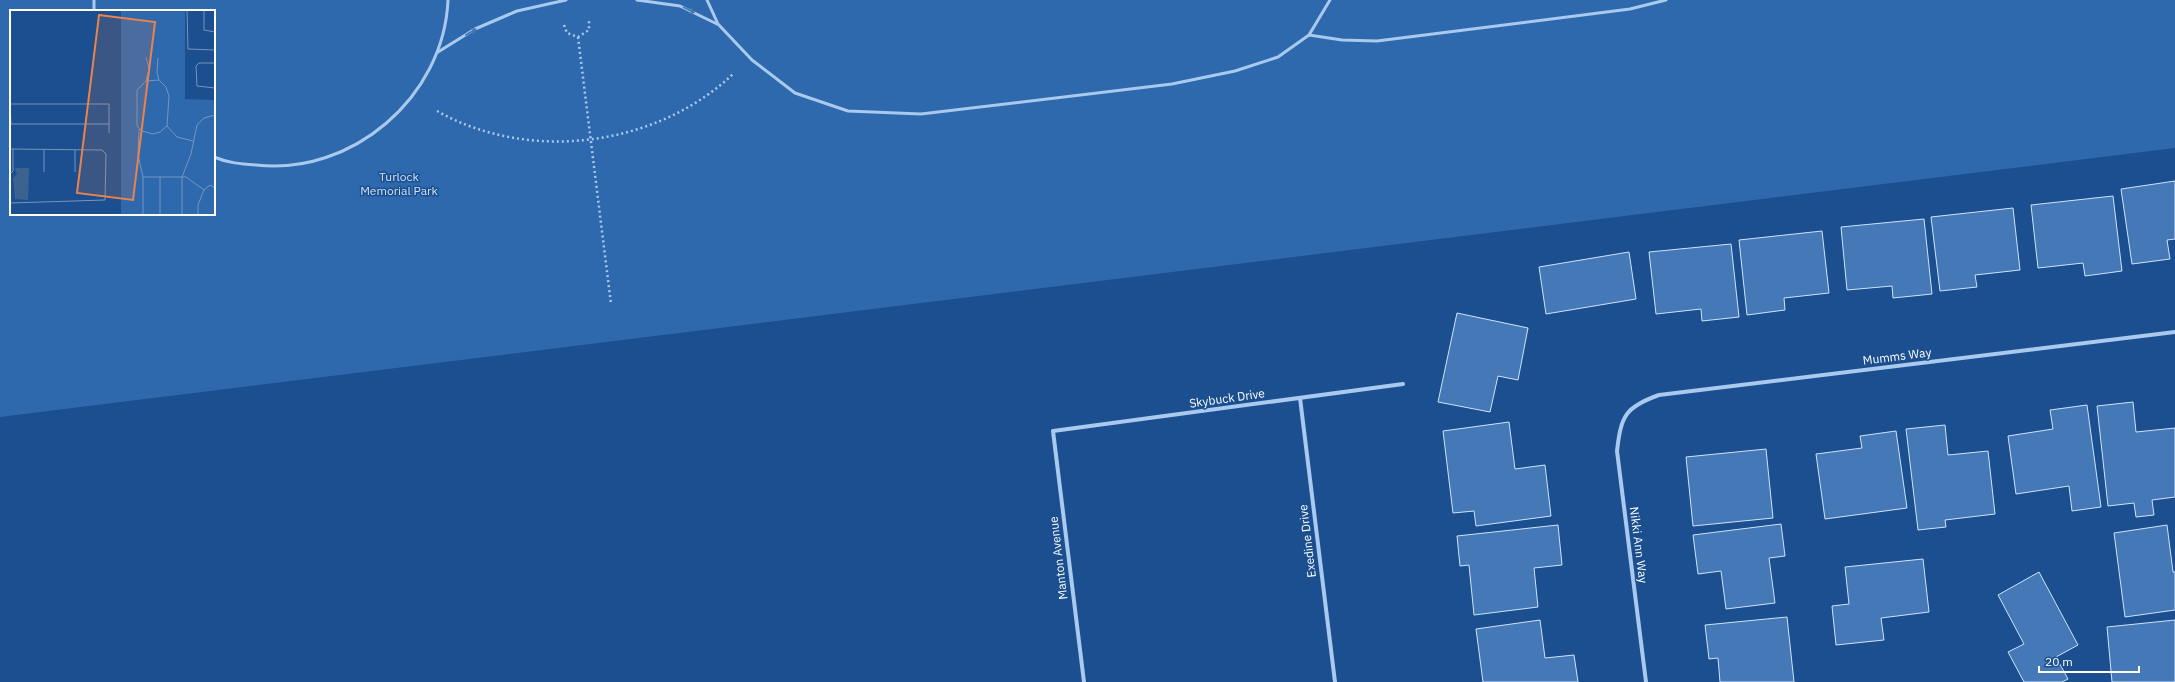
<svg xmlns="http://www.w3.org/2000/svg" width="2175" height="682" viewBox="0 0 2175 682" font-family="'IBM Plex Sans',sans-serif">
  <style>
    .green { fill: #2e69ad; fill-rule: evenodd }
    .building { fill: #4478b7; stroke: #cfe3fa }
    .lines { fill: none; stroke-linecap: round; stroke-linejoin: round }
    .path { stroke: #a9c9ee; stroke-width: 2.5; stroke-dasharray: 2 3; stroke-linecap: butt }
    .lane { stroke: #a9c9ee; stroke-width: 3 }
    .street { stroke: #a9c9ee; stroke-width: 4 }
    .oneway { stroke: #4674ac }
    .labels { text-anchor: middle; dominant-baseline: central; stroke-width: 3; stroke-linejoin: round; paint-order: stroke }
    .park-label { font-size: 12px; fill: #cfe3fa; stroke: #1b4f8f }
    .street-label { font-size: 12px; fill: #fff; stroke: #1b4f8f }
    .inset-road { fill: none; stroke: #7695bc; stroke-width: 1 }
    .view { fill: #ee8249; fill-opacity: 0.15; stroke: #ee8249; stroke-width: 2 }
    .inset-edge { fill: none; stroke: #fff; stroke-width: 2 }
  </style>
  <rect width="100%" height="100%" fill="#1b4f8f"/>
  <path class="green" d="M 0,0 L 2175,0 L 2175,148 L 0,417 ZM 11,11 L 214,11 L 214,214 L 11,214 Z"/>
  <g class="building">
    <path d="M 2175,181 L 2175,239 L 2167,240 L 2170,259 L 2132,264 L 2121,189 Z"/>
    <path d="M 2113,196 L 2122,271 L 2085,276 L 2083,263 L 2038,268 L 2031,205 Z"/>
    <path d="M 2013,208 L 2020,270 L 1975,275 L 1977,287 L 1940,291 L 1931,217 Z"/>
    <path d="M 1924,219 L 1932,294 L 1893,298 L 1892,286 L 1847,290 L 1841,227 Z"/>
    <path d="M 1822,231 L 1829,293 L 1784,298 L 1785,310 L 1747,315 L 1739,240 Z"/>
    <path d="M 1731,244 L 1739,317 L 1702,321 L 1701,309 L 1656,314 L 1649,252 Z"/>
    <path d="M 1629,252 L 1636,299 L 1546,314 L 1539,267 Z"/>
    <path d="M 1457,313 L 1528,328 L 1518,380 L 1498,376 L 1490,412 L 1438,402 Z"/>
    <path d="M 2133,402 L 2136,432 L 2175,428 L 2175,497 L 2152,500 L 2154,515 L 2136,517 L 2134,503 L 2108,506 L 2097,406 Z"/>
    <path d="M 2087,405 L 2101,507 L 2072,511 L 2069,486 L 2016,494 L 2008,436 L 2053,429 L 2050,410 Z"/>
    <path d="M 1509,422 L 1515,469 L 1545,465 L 1551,516 L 1476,526 L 1474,511 L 1453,513 L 1443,431 Z"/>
    <path d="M 1945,425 L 1948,455 L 1988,451 L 1995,514 L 1945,520 L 1946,527 L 1918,530 L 1906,429 Z"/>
    <path d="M 1896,431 L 1907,508 L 1825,519 L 1816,454 L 1862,448 L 1860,436 Z"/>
    <path d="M 1766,449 L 1773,518 L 1693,526 L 1686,457 Z"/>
    <path d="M 1781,524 L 1785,556 L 1769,558 L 1775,603 L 1726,609 L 1721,571 L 1698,574 L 1693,535 Z"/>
    <path d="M 1558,525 L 1562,565 L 1534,568 L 1538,607 L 1474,615 L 1469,565 L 1460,566 L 1457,536 Z"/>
    <path d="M 2167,525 L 2173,572 L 2175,572 L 2175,610 L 2125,617 L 2114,533 Z"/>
    <path d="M 1923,559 L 1929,612 L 1881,618 L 1884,640 L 1836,645 L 1832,606 L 1849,604 L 1845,567 Z"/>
    <path d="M 2039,572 L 2078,645 L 2056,657 L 2068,679 L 2062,682 L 2024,682 L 2008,652 L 2024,644 L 1998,595 Z"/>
    <path d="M 1787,617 L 1794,682 L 1720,682 L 1718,658 L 1709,659 L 1705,625 Z"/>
    <path d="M 1540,620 L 1545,658 L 1574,655 L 1578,682 L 1483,682 L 1476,629 Z"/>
    <path d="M 2175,620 L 2175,682 L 2112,682 L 2107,627 Z"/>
  </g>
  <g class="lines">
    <g class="path">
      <path d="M 564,25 L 567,33 L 578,37 L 589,30 L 589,21"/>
      <path d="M 578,37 L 611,304"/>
      <path d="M 437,111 C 529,163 656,147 733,74"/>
    </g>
    <g class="lane">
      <path d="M 637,0 L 680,6 L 717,24"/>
      <path d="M 707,0 L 718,24 L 752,60 L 795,93 L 848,111 L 921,114 L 1172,84 L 1235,71 L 1278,57 L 1309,35 L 1330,0"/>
      <path d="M 94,11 L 94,0"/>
      <path d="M 1309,35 L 1342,40 L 1377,41 L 1630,9 L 1666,0"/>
      <path d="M 438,52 L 475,29 L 517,11 L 566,0"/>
      <path d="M 214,157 C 228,163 241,164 256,165 C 352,176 444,97 448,0"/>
    </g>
    <g class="street">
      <path d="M 1300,398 L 1335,682"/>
      <path d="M 1084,682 L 1053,431 L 1403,384"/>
      <path d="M 1646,682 L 1617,451 C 1621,416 1625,407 1659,395 L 2175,332"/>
    </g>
  </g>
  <defs><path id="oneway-shaft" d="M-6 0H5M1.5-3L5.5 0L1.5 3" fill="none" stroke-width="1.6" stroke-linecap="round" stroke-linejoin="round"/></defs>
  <g class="oneway">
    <use href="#oneway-shaft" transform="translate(689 10) rotate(26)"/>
    <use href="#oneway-shaft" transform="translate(471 32) rotate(-30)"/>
  </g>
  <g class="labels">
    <g class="park-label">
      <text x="399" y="176">Turlock<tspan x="399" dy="14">Memorial Park</tspan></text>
    </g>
    <g class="street-label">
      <text transform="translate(1897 356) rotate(-7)">Mumms Way</text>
      <text transform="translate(1227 398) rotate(-8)">Skybuck Drive</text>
      <text transform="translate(1307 541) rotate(-97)">Exedine Drive</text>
      <text transform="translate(1639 545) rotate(83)">Nikki Ann Way</text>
      <text transform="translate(1058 558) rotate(-97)">Manton Avenue</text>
    </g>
  </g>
  <g transform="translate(10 10)">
    <rect width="205" height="205" fill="#1b4f8f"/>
    <path d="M 111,0 L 175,0 L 175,89 L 205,90 L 205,205 L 111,205 Z" fill="#2e69ad"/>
    <path d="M 5,158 L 19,158 L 18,190 L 5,189 L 3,168 L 7,164 Z" fill="#3c6290"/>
    <path class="inset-road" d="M 177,0 L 178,39 L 205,40M 194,0 L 194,20 L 205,22M 148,48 L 147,63 L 149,70M 205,53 L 189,53 L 186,56 L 187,76 L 205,78M 136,71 L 139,59 L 136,47M 0,94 L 99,94 L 99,123M 0,94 L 1,114M 0,114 L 99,114M 157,116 L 150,122 L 143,124 L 132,121 L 127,116 L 127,80 L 136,71 L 149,70 L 156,77 L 159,86 L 157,116 L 167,127 L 183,131M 129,119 L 128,145 L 133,167 L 172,167 L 181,144 L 187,115 L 194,108 L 205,105M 0,139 L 92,140 L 96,144 L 95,190 L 0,193M 34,162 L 34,140M 65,162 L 65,140M 0,164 L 3,161 L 3,139M 150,167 L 150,205M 194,180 L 200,175 L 205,178M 133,205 L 133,167M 172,205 L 172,167 L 176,167 L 194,180 L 188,195 L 188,205"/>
    <path class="view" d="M 89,5 L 145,12 L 123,190 L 67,183 Z"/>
    <rect width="205" height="205" class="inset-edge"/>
  </g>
  <path d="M2039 666v6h100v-6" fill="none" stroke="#ffffff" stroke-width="2"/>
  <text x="2045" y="666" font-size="12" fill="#ffffff" stroke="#1b4f8f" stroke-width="3" paint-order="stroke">20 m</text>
</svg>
